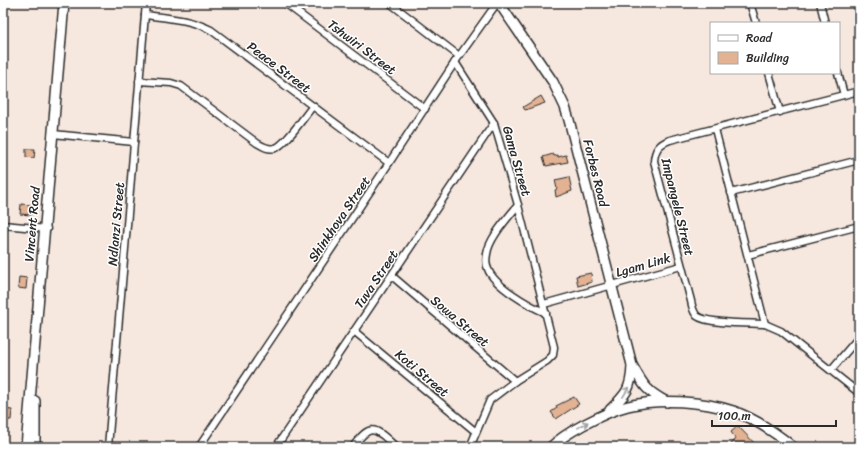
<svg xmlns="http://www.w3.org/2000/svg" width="862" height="450" viewBox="0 0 862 450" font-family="Sriracha,sans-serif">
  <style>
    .building { fill: #e2b293; stroke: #2b2b2b }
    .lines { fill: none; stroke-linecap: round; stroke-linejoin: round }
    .street-casing { stroke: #2b2b2b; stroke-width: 9 }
    .secondary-casing { stroke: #2b2b2b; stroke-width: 12 }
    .street { stroke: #fff; stroke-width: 6 }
    .secondary { stroke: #fff; stroke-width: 9 }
    .oneway { stroke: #a0a0a0 }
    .labels { text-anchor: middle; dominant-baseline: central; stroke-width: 3; stroke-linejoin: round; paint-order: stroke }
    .street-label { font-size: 13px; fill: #2b2b2b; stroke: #fff }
  </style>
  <rect width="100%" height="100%" fill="#f6e8df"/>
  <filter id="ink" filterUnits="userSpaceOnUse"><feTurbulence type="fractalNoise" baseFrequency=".025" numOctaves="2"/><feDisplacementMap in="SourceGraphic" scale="8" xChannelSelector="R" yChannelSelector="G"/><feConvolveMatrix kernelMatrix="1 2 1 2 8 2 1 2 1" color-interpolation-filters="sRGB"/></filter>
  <g filter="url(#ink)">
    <g class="building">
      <path d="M 541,96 L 545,103 L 525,110 L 523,107 Z"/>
      <path d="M 26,149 L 35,149 L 34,158 L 26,157 Z"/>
      <path d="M 553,154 L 554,156 L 558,155 L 558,157 L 566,155 L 568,162 L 546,166 L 543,157 Z"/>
      <path d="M 569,177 L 572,191 L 556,197 L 555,190 L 557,189 L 555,180 Z"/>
      <path d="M 21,204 L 32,205 L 31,215 L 20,214 Z"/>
      <path d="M 591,273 L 592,282 L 578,286 L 576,276 Z"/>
      <path d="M 19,277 L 27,278 L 26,289 L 18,288 Z"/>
      <path d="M 574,397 L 579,404 L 556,419 L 551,412 L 557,408 L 556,406 Z"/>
      <path d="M 3,409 L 12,410 L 11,420 L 3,420 Z"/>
      <path d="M 738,426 L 758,447 L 728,447 L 736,439 L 731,432 Z"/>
    </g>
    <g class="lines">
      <defs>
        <g id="street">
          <path d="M 285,3 L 425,109"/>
          <path d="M 390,3 L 459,56"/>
          <path d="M 750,3 L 756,23"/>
          <path d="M 820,3 L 825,23"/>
          <path d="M 145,15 C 167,18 190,19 211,30 L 389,163"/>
          <path d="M 455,62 L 494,123 L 518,205 L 554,347 L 553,355 L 547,361 L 515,381 L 490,400 L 470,447"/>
          <path d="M 769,73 L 780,112"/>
          <path d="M 838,73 L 844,95"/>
          <path d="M 139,81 L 171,83 L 181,86 L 257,143 C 262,146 268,150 275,148 C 285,146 305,115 313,106"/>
          <path d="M 859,91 L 670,140 C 659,144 655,149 654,161 L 691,301 C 692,306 693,312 697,316 C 707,324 751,323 765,324 L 781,331 L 859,393"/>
          <path d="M 715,129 L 765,324"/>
          <path d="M 53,134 L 134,142"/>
          <path d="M 731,193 L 859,160"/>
          <path d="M 518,205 C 508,218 489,238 487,254 C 486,259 486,265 488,269 C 494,286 530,306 546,313"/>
          <path d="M 3,225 L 47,229"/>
          <path d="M 748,255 L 859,226"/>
          <path d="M 392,276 L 515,381"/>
          <path d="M 544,304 L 681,266"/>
          <path d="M 354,331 L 476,432"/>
          <path d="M 831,370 L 859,337"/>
          <path d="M 108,447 L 146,3"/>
          <path d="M 199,447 L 389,163 L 455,62 L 497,3"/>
          <path d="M 276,447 L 494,123"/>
          <path d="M 353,447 C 371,421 376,429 396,447"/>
        </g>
        <g id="secondary">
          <path d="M 499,3 L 553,82 L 565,107 L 569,120 L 632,365 C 643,385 646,391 667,402"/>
          <path d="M 610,410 C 626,394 631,390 632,366"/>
          <path d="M 26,447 L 64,3"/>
          <path d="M 35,447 L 35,401"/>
          <path d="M 551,447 C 560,438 572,431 583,425 C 598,417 612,410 628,406 C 659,398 703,401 733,411 C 755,419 775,432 793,447"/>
        </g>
      </defs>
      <use href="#street" class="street-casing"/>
      <use href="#secondary" class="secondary-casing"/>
      <use href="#street" class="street"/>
      <use href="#secondary" class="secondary"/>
    </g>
    <defs><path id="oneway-shaft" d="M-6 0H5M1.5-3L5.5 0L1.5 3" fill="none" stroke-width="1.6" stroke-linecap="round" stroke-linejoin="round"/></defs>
    <g class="oneway">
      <use href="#oneway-shaft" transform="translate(626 392) rotate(-58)"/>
      <use href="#oneway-shaft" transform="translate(583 425) rotate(-29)"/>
    </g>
  </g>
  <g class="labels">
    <g class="street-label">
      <text transform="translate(362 47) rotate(37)">Tshwiri Street</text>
      <text transform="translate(279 67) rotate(37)">Peace Street</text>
      <text transform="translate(517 161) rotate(74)">Gama Street</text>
      <text transform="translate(596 173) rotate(76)">Forbes Road</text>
      <text transform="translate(678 207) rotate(76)">Impangele Street</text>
      <text transform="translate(339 219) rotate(-56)">Shinkhova Street</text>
      <text transform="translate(32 224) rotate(-85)">Vincent Road</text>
      <text transform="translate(116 224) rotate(-85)">Ndlanzi Street</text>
      <text transform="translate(643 265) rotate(-16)">Lgam Link</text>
      <text transform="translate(376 279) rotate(-56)">Tuva Street</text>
      <text transform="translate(460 321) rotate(40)">Sowa Street</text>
      <text transform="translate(422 373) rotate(40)">Koti Street</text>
    </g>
  </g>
  <rect width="862" height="450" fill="none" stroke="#fff" stroke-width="16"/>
  <rect x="8" y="8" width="846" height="434" fill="none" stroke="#2b2b2b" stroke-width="1.5" filter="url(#ink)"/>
  <rect x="710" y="22" width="130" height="52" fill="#ffffff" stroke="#aaaaaa"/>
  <rect x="718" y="35" width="20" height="6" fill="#ffffff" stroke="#aaaaaa"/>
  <text x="746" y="42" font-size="12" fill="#2b2b2b">Road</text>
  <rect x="718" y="52" width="20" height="12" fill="#e2b293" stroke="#aaaaaa"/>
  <text x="746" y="62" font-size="12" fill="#2b2b2b">Building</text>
  <path d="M712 420v6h124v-6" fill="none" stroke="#2b2b2b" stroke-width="2"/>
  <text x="718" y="420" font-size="12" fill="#2b2b2b" stroke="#ffffff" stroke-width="3" paint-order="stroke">100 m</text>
</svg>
